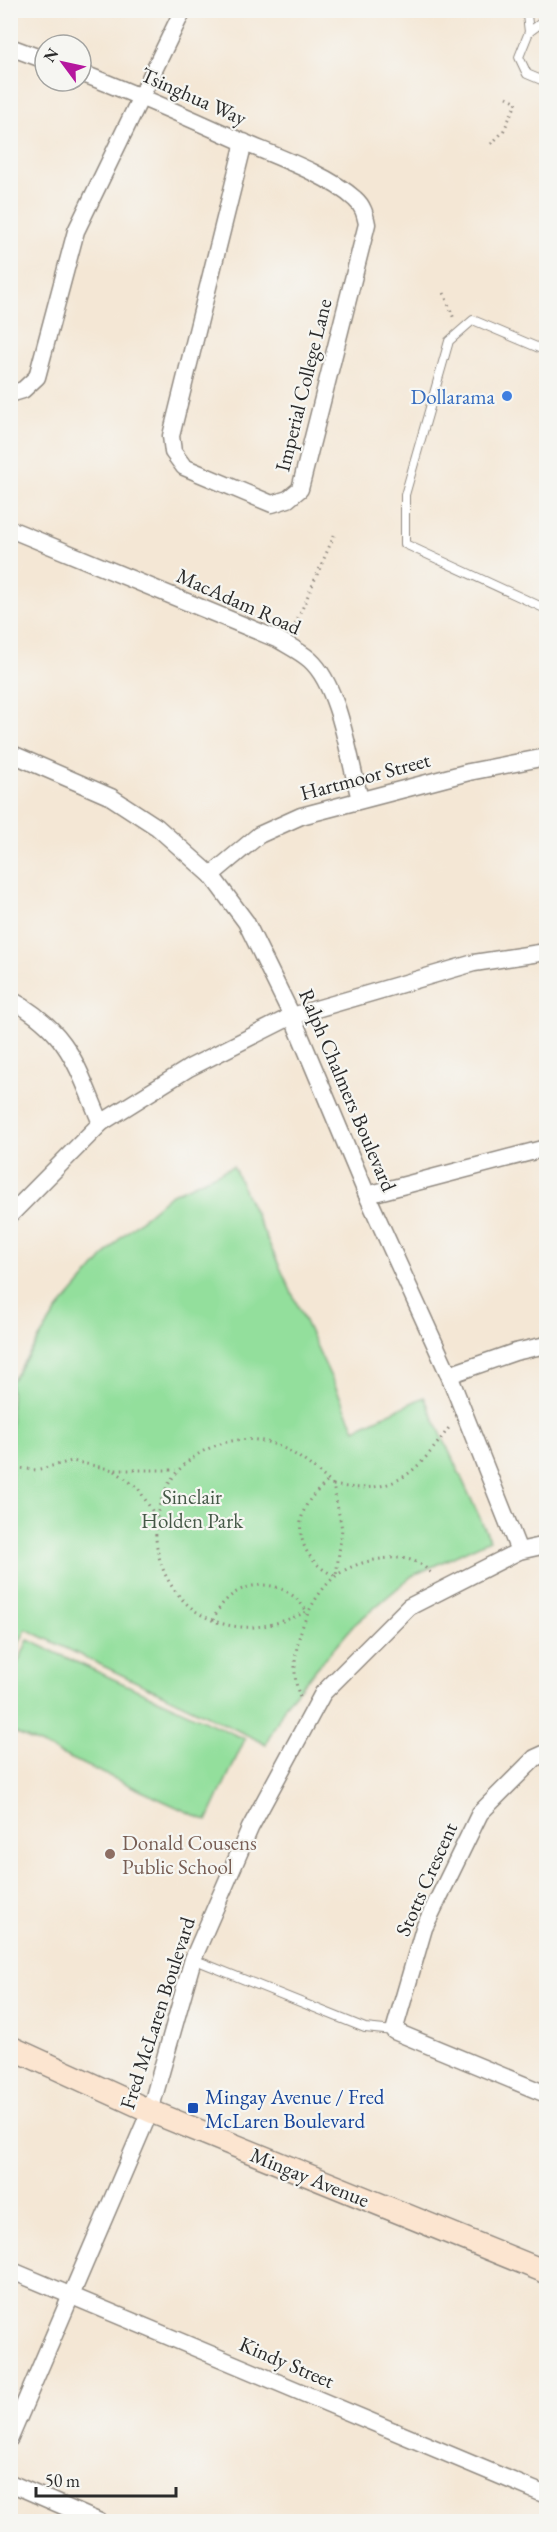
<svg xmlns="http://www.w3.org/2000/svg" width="557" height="2532" viewBox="0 0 557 2532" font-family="'EB Garamond',serif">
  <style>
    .green { fill: #93df9c; stroke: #5f8564; stroke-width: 1.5 }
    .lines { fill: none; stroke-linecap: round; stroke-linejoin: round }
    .lane-casing { stroke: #908980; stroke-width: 10 }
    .street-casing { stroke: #908980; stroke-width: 19 }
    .secondary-casing { stroke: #908980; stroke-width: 25 }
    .path { stroke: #908980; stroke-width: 3; stroke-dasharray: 1.5 4.5; stroke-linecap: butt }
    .lane { stroke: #fff; stroke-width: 8 }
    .street { stroke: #fff; stroke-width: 16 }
    .secondary { stroke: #fce5d0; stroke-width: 22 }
    .shop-dot { fill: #3f7fe0; stroke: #f6f6f2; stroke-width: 2 }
    .education-dot { fill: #8d6e63; stroke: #f6f6f2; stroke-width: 2 }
    .transit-dot { fill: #1a4fb4; stroke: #f6f6f2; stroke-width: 2 }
    .labels { text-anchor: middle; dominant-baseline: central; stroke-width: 4.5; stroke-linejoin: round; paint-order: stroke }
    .street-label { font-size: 21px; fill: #2b2b2b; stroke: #f6f6f2 }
    .shop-label { font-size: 21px; fill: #366cbe; stroke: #f6f6f2; text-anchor: end }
    .park-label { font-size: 21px; fill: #455847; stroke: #f6f6f2 }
    .education-label { font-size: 21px; fill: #785e54; stroke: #f6f6f2; text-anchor: start }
    .transit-label { font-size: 21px; fill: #164399; stroke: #f6f6f2; text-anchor: start }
  </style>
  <rect width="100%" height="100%" fill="#f6f6f2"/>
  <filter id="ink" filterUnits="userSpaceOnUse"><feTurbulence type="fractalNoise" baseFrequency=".0167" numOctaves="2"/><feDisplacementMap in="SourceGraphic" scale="12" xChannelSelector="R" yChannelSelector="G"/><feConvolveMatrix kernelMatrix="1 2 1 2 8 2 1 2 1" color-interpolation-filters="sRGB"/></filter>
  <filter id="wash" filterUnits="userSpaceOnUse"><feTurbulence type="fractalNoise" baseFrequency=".008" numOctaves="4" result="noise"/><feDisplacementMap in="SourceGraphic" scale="24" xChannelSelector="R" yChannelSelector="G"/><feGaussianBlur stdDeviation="1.35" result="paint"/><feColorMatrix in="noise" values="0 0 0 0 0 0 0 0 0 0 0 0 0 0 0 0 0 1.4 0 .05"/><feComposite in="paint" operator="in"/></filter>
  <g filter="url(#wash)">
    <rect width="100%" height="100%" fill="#f4e7d5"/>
    <g class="green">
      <path d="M 233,1166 L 355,1429 L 424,1397 L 490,1540 L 412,1576 L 354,1625 L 286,1704 L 266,1744 L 26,1629 L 11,1661 L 11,1382 L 57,1311 L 120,1238 L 170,1195 Z"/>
      <path d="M 28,1640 L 245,1739 L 207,1821 L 11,1731 L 11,1679 Z"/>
    </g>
  </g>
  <g filter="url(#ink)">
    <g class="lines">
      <defs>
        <g id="lane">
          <path d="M 529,10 L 527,15 L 529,32"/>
          <path d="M 546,11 L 541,23 L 529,32 L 519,57 L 527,74 L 546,82"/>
          <path d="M 546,351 L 473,320 L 449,341 L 405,495 L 405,544 L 546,609"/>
          <path d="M 193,1959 L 365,2028 L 394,2031"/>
        </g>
        <g id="street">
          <path d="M 10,47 L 45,60"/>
          <path d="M 81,73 C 137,94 191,119 245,143 C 278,157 330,176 355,199 C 363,206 365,214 367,224 L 300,489 L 288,499 L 272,504 L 184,467 L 173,452 L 171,436 L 244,142"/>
          <path d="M 10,394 L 23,390 L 37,377 L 76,231 L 183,10"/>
          <path d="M 10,529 L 279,640 C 289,646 301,652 310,660 C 340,687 349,760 360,799"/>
          <path d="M 10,753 L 111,797 L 157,827 L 211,875 L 246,922 L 292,1016 L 367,1195 L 449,1375 L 519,1551"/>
          <path d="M 211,875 L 259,835 L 301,816 L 469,772 L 546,757"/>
          <path d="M 10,999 C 70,1032 76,1065 101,1123"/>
          <path d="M 367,1195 L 546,1148"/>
          <path d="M 10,1215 L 101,1123 L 189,1068 L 292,1016 L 474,963 L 546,952"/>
          <path d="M 449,1375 L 515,1352 L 546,1345"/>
          <path d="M 546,1753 L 535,1758 L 480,1813 L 424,1928 L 394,2031 L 546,2094"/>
          <path d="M 10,2270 L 546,2495"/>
          <path d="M 10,2438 L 150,2111 L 193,1959 L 250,1828 L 323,1693 L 409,1607 L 519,1551 L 546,1545"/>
          <path d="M 10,2483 L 100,2522"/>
        </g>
        <path id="secondary" d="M 10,2047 L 150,2111 L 546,2272"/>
      </defs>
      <use href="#lane" class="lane-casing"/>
      <use href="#street" class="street-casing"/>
      <use href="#secondary" class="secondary-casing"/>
      <g class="path">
        <path d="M 491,144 L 503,132 L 517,102 L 507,97"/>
        <path d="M 444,293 L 454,319"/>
        <path d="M 293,630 L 336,531"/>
        <path d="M 10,1467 L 36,1470 L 72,1461 L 114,1470 L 176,1470"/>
        <path d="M 115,1471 L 138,1488 L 156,1517"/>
        <path d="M 333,1485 C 397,1496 416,1473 451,1425"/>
        <path d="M 213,1620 C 230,1578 283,1572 307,1612 C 287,1620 264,1629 241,1627 C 145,1619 123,1484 212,1447 C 263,1426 297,1452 333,1485 L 342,1529 L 336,1576 C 304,1564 289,1527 311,1498 C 316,1492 323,1486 328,1481"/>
        <path d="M 300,1697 C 285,1660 305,1600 337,1575 C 353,1564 370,1560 389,1558 C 408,1557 422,1561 433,1576"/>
      </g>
      <use href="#lane" class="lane"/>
      <use href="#street" class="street"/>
      <use href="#secondary" class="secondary"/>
    </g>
  </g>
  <circle class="shop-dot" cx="507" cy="396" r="6"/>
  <circle class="education-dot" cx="110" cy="1854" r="6"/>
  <rect class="transit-dot" x="187" y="2102" width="12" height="12" rx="3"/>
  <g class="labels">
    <g class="street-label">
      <text transform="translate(194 96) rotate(24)">Tsinghua Way</text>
      <text transform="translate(303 385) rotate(-76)">Imperial College Lane</text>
      <text transform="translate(239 601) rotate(24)">MacAdam Road</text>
      <text transform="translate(365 776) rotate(-15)">Hartmoor Street</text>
      <text transform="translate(348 1090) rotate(67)">Ralph Chalmers Boulevard</text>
      <text transform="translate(426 1879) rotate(-66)">Stotts Crescent</text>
      <text transform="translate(157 2013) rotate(-72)">Fred McLaren Boulevard</text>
      <text transform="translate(310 2177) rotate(22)">Mingay Avenue</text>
      <text transform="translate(287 2362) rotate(23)">Kindy Street</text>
    </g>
    <g class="shop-label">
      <text x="495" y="396">Dollarama</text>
    </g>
    <g class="park-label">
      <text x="192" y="1496">Sinclair<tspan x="192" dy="24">Holden Park</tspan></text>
    </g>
    <g class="education-label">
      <text x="122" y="1842">Donald Cousens<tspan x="122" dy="24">Public School</tspan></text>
    </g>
    <g class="transit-label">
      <text x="205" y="2096">Mingay Avenue / Fred<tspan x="205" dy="24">McLaren Boulevard</tspan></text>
    </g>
  </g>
  <rect width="557" height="2532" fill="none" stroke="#f6f6f2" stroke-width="36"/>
  <g transform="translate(63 63) rotate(303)"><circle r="28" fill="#f6f6f2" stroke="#a5a5a2" stroke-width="1.5"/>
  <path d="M0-4.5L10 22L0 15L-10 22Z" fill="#b5179e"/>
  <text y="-9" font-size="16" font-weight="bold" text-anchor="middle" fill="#2b2b2b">N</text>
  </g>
  <path d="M36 2487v9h140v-9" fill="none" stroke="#2b2b2b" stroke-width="3"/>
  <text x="45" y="2487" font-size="18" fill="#2b2b2b" stroke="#f6f6f2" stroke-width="4.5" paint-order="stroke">50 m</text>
</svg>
